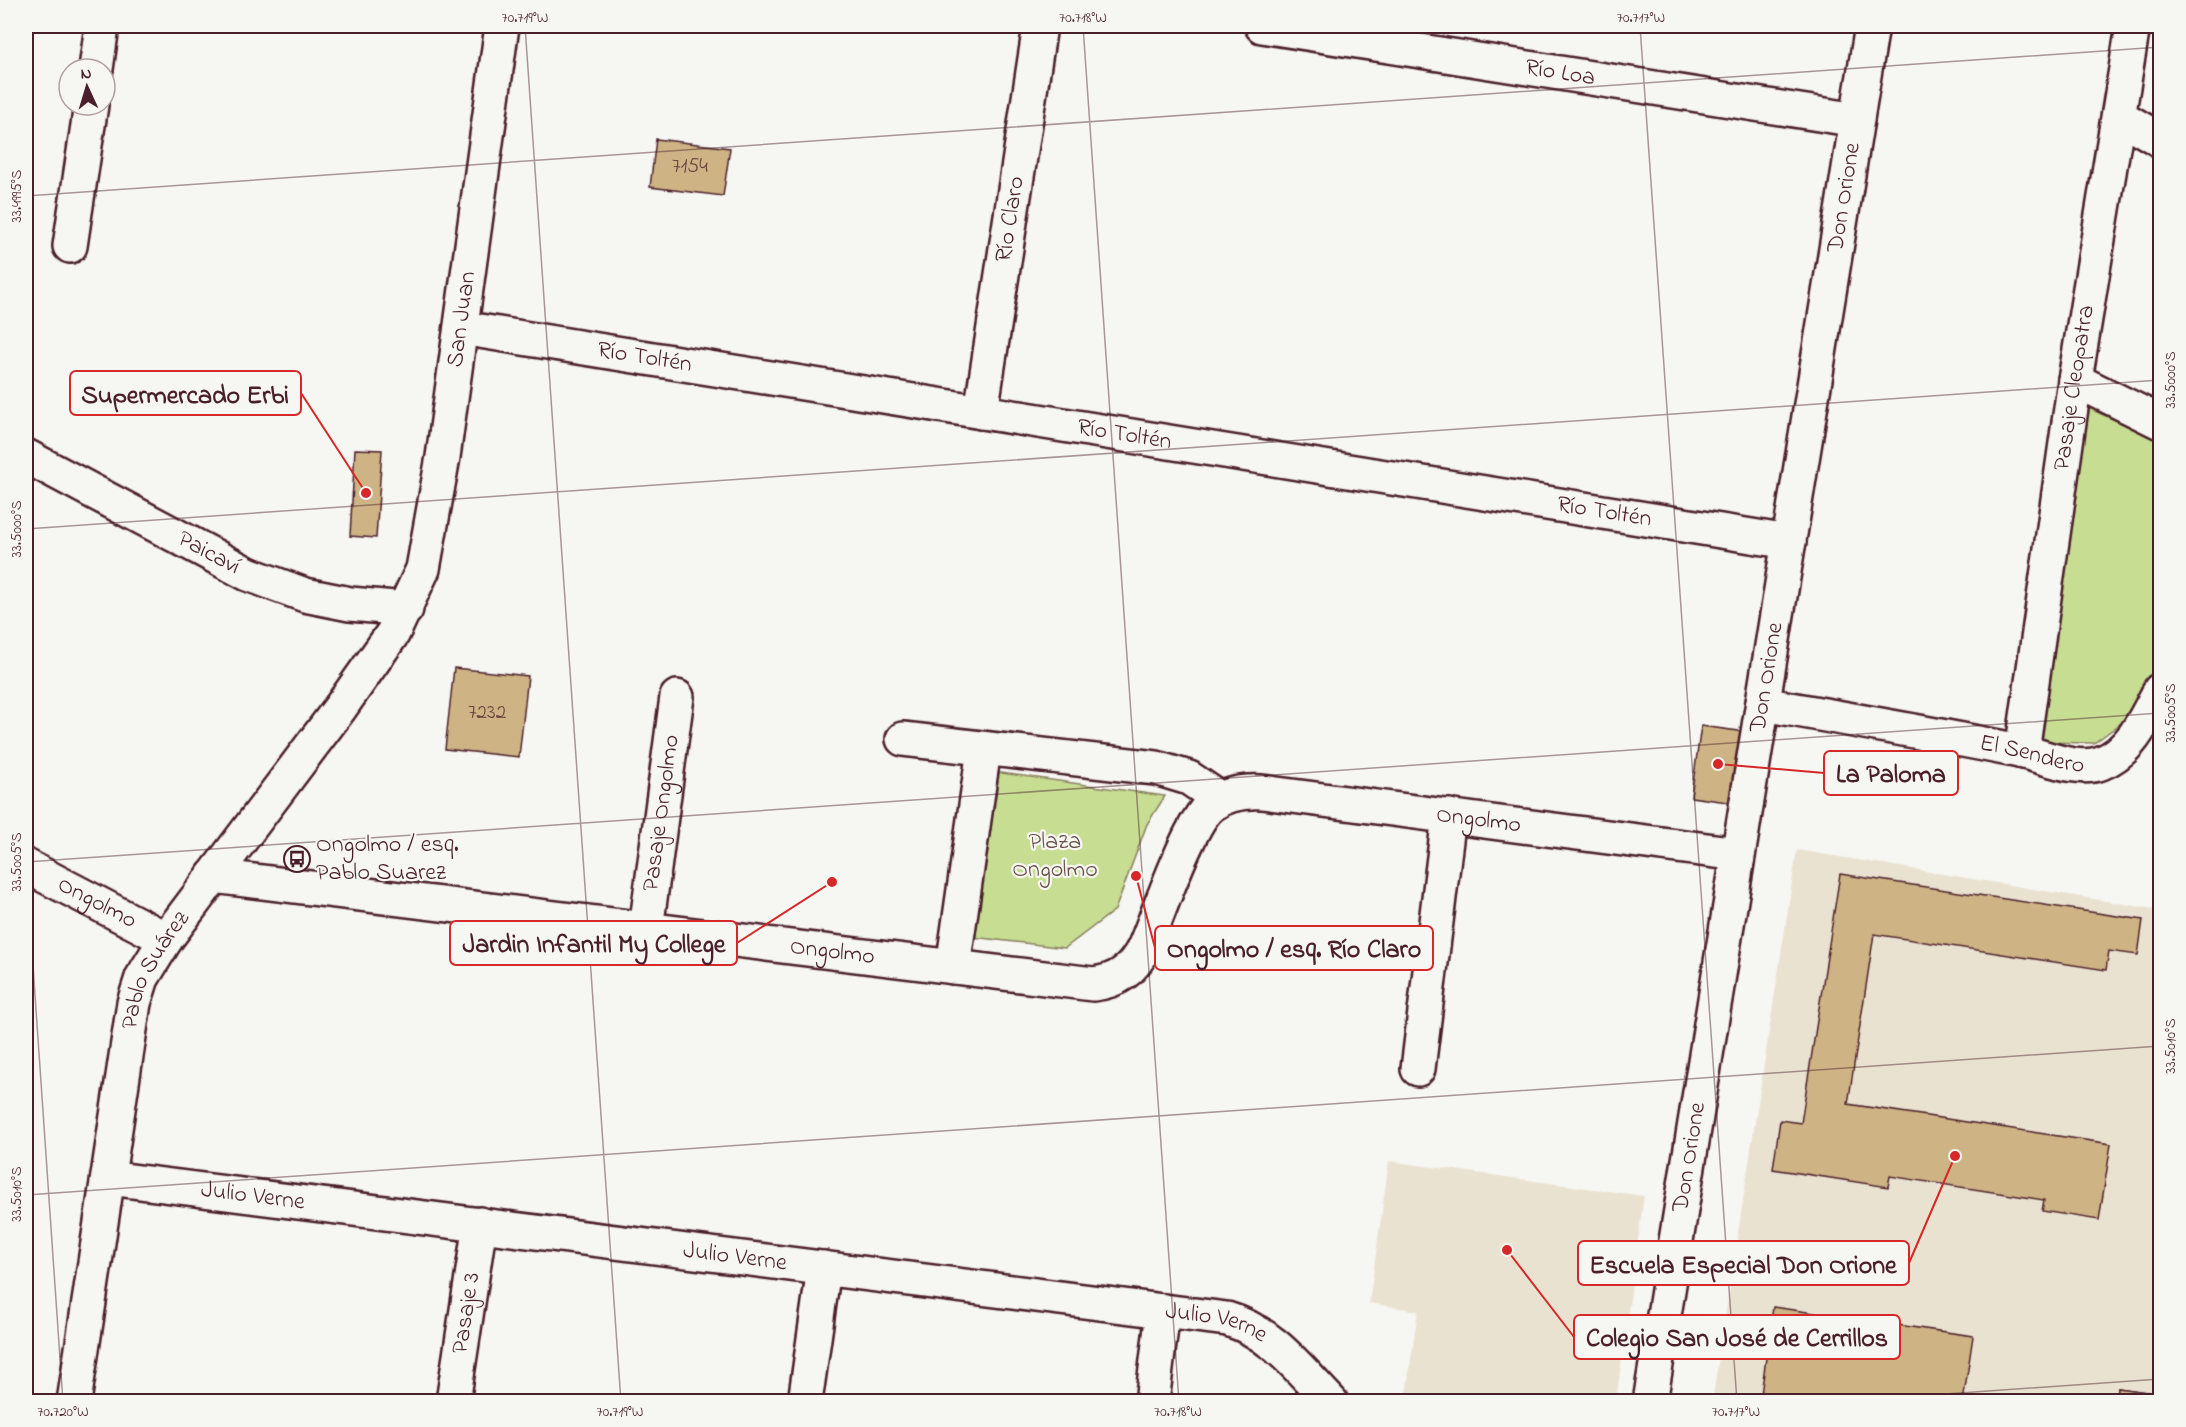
<svg xmlns="http://www.w3.org/2000/svg" width="2186" height="1427" viewBox="0 0 2186 1427" font-family="'Indie Flower',sans-serif">
  <style>
    .built { fill: #eae2d1 }
    .green { fill: #c7dd92; stroke: #887e5e; stroke-width: 1.5 }
    .building { fill: #ceb484; stroke: #4a1f2b; stroke-width: 1.5 }
    .lines { fill: none; stroke-linecap: round; stroke-linejoin: round }
    .street-casing { stroke: #4a1f2b; stroke-width: 38 }
    .secondary-casing { stroke: #4a1f2b; stroke-width: 38 }
    .street { stroke: #f6f6f2; stroke-width: 33 }
    .secondary { stroke: #f6f6f2; stroke-width: 33 }
    .ticks { fill: none; stroke: #4a1f2b; stroke-width: 1.5; stroke-opacity: 0.45 }
    .labels { text-anchor: middle; dominant-baseline: central; stroke-width: 4.5; stroke-linejoin: round; paint-order: stroke }
    .number-label { font-size: 21px; fill: #6b4441 }
    .street-label { font-size: 24px; fill: #4a1f2b; stroke: #f6f6f2 }
    .park-label { font-size: 24px; fill: #694e45; stroke: #f6f6f2 }
    .poi-label { font-size: 24px; fill: #4a1f2b; stroke: #f6f6f2; text-anchor: start }
    .leader { fill: none; stroke: #d62828; stroke-width: 2 }
    .callout-dot { fill: #d62828; stroke: #f6f6f2; stroke-width: 2 }
    .callout { fill: #f6f6f2; stroke: #d62828; stroke-width: 2 }
    .callout-label { font-size: 26px; text-anchor: middle; font-weight: bold; fill: #4a1f2b }
    .neatline { fill: none; stroke: #4a1f2b; stroke-width: 2 }
    .ticks-label { font-size: 15px; text-anchor: middle; fill: #4a1f2b }
  </style>
  <rect width="100%" height="100%" fill="#f6f6f2"/>
  <filter id="ink" filterUnits="userSpaceOnUse"><feTurbulence type="fractalNoise" baseFrequency=".0167" numOctaves="2"/><feDisplacementMap in="SourceGraphic" scale="12" xChannelSelector="R" yChannelSelector="G"/><feConvolveMatrix kernelMatrix="1 2 1 2 8 2 1 2 1" color-interpolation-filters="sRGB"/></filter>
  <g filter="url(#ink)">
    <g class="built">
      <path d="M 1797,850 L 2160,910 L 2160,1401 L 1712,1402 Z"/>
      <path d="M 1389,1161 L 1644,1196 L 1616,1401 L 1405,1401 L 1418,1311 L 1369,1303 Z"/>
    </g>
    <g class="green">
      <path d="M 2088,408 L 2160,440 L 2160,658 L 2128,718 L 2094,743 L 2036,742 Z"/>
      <path d="M 994,772 L 1165,796 L 1147,824 L 1115,910 L 1065,948 L 965,936 Z"/>
    </g>
    <g class="building">
      <path d="M 656,139 L 730,148 L 723,196 L 650,187 Z"/>
      <path d="M 355,449 L 382,450 L 376,538 L 350,536 Z"/>
      <path d="M 454,668 L 528,676 L 519,757 L 445,749 Z"/>
      <path d="M 1701,726 L 1746,732 L 1735,803 L 1691,797 Z"/>
      <path d="M 1840,874 L 2143,920 L 2138,955 L 2109,951 L 2106,970 L 1874,934 L 1848,1104 L 2111,1144 L 2099,1220 L 2042,1211 L 2044,1200 L 1890,1176 L 1888,1187 L 1773,1169 L 1780,1120 L 1801,1123 Z"/>
      <path d="M 1773,1307 L 1973,1336 L 1963,1402 L 1879,1402 L 1835,1395 L 1834,1402 L 1760,1402 Z"/>
      <path d="M 2118,1388 L 2160,1394 L 2160,1402 L 2116,1402 Z"/>
      <path d="M 2118,1388 L 2160,1394 L 2160,1402 L 2116,1402 Z"/>
    </g>
    <g class="lines">
      <defs>
        <g id="street">
          <path id="s1" d="M 1262,26 L 1857,120"/>
          <path d="M 96,69 L 102,26"/>
          <path d="M 2119,116 L 2160,140"/>
          <path d="M 70,246 L 91,105"/>
          <path id="s2" d="M 461,328 L 1789,542"/>
          <path d="M 2075,380 L 2160,422"/>
          <path id="s3" d="M 981,412 L 1040,26"/>
          <path id="s4" d="M 26,456 L 248,574 L 305,595 L 350,604 L 406,609"/>
          <path id="s5" d="M 1763,704 C 1848,719 1934,734 2020,751 C 2043,756 2077,772 2101,763 C 2132,751 2146,717 2160,690"/>
          <path d="M 903,739 L 1156,768 L 1189,778 L 1220,799"/>
          <path id="s6" d="M 2022,752 L 2075,380 L 2133,26"/>
          <path id="s7" d="M 26,866 L 166,939"/>
          <path id="s8" d="M 213,876 L 1093,984 C 1118,981 1132,971 1144,948 C 1157,918 1188,825 1210,806 C 1225,794 1243,791 1262,792 L 1738,854"/>
          <path id="s9" d="M 646,929 L 677,697"/>
          <path d="M 953,967 L 984,749"/>
          <path d="M 1418,1069 L 1449,816"/>
          <path id="s10" d="M 108,1178 L 1227,1319 C 1272,1332 1299,1369 1331,1402"/>
          <path id="s11" d="M 74,1402 L 134,1003 L 142,978 L 166,939 L 340,708 L 393,633 L 423,569 L 443,457 L 502,26"/>
          <path id="s12" d="M 453,1402 L 480,1224"/>
          <path d="M 805,1402 L 824,1268"/>
          <path d="M 1152,1402 L 1163,1311"/>
        </g>
        <g id="secondary">
          <path id="s13" d="M 1650,1402 L 1872,26"/>
        </g>
      </defs>
      <use href="#street" class="street-casing"/>
      <use href="#secondary" class="secondary-casing"/>
      <use href="#street" class="street"/>
      <use href="#secondary" class="secondary"/>
    </g>
  </g>
  <path class="ticks" d="M 525,26 L 621,1402M 1083,26 L 1179,1402M 1640,26 L 1737,1402M 26,196 L 2160,47M 26,529 L 2160,380M 26,862 L 2160,713M 26,864 L 63,1402M 26,1195 L 2160,1046M 1833,1402 L 2160,1379"/>
  <defs>
    <symbol id="bus-ring" viewBox="-11 -11 22 22"><circle r="9.5" fill="#f6f6f2" stroke="#4a1f2b" stroke-width="1.5"/><path d="M-5-6H5V4H4V6H2V4H-2V6H-4V4H-5ZM-3.5-4V0h7V-4ZM-3.5 1.2v1.5H-2V1.2ZM2 1.2v1.5H3.5V1.2Z" fill="#4a1f2b"/></symbol>
  </defs>
  <g fill-rule="evenodd">
    <use href="#bus-ring" x="282" y="844" width="30" height="30"/>
  </g>
  <g class="labels">
    <g class="number-label">
      <text x="690" y="167">7154</text>
      <text x="487" y="713">7232</text>
    </g>
    <g class="street-label">
      <text stroke="none"><textPath href="#s1" startOffset="302">Río Loa</textPath></text>
      <text stroke="none"><textPath href="#s13" startOffset="1220">Don Orione</textPath></text>
      <text stroke="none"><textPath href="#s3" startOffset="195">Río Claro</textPath></text>
      <text stroke="none"><textPath href="#s11" startOffset="1180">San Juan</textPath></text>
      <text stroke="none"><textPath href="#s2" startOffset="186">Río Toltén</textPath></text>
      <text stroke="none"><textPath href="#s6" startOffset="368">Pasaje Cleopatra</textPath></text>
      <text stroke="none"><textPath href="#s2" startOffset="672">Río Toltén</textPath></text>
      <text stroke="none"><textPath href="#s2" startOffset="1158">Río Toltén</textPath></text>
      <text stroke="none"><textPath href="#s4" startOffset="207">Paicaví</textPath></text>
      <text stroke="none"><textPath href="#s13" startOffset="734">Don Orione</textPath></text>
      <text stroke="none"><textPath href="#s5" startOffset="274">El Sendero</textPath></text>
      <text stroke="none"><textPath href="#s9" startOffset="117">Pasaje Ongolmo</textPath></text>
      <text stroke="none"><textPath href="#s8" startOffset="1383">Ongolmo</textPath></text>
      <text stroke="none"><textPath href="#s7" startOffset="80">Ongolmo</textPath></text>
      <text stroke="none"><textPath href="#s8" startOffset="624">Ongolmo</textPath></text>
      <text stroke="none"><textPath href="#s11" startOffset="442">Pablo Suárez</textPath></text>
      <text stroke="none"><textPath href="#s13" startOffset="248">Don Orione</textPath></text>
      <text stroke="none"><textPath href="#s10" startOffset="146">Julio Verne</textPath></text>
      <text stroke="none"><textPath href="#s10" startOffset="632">Julio Verne</textPath></text>
      <text stroke="none"><textPath href="#s12" startOffset="90">Pasaje 3</textPath></text>
      <text stroke="none"><textPath href="#s10" startOffset="1118">Julio Verne</textPath></text>
    </g>
    <g class="park-label">
      <text x="1055" y="842">Plaza<tspan x="1055" dy="28">Ongolmo</tspan></text>
    </g>
    <g class="poi-label">
      <text x="316" y="845">Ongolmo / esq.<tspan x="316" dy="28">Pablo Suarez</tspan></text>
    </g>
  </g>
  <path class="leader" d="M366 493L301 393M1718 764L1824 773M832 882L737 943M1136 876L1155 948M1955 1156L1909 1263M1507 1250L1574 1337"/>
  <g class="callout-dot">
    <circle cx="366" cy="493" r="6"/>
    <circle cx="1718" cy="764" r="6"/>
    <circle cx="832" cy="882" r="6"/>
    <circle cx="1136" cy="876" r="6"/>
    <circle cx="1955" cy="1156" r="6"/>
    <circle cx="1507" cy="1250" r="6"/>
  </g>
  <g class="callout">
    <rect x="70" y="371" width="231" height="44" rx="6"/>
    <rect x="1824" y="751" width="134" height="44" rx="6"/>
    <rect x="450" y="921" width="287" height="44" rx="6"/>
    <rect x="1155" y="926" width="278" height="44" rx="6"/>
    <rect x="1578" y="1241" width="331" height="44" rx="6"/>
    <rect x="1574" y="1315" width="326" height="44" rx="6"/>
  </g>
  <g class="callout-label">
    <text x="185" y="403">Supermercado Erbi</text>
    <text x="1891" y="782">La Paloma</text>
    <text x="594" y="952">Jardin Infantil My College</text>
    <text x="1294" y="957">Ongolmo / esq. Río Claro</text>
    <text x="1743" y="1273">Escuela Especial Don Orione</text>
    <text x="1737" y="1346">Colegio San José de Cerrillos</text>
  </g>
  <rect width="2186" height="1427" fill="none" stroke="#f6f6f2" stroke-width="66"/>
  <g transform="translate(87 87) rotate(356)"><circle r="28" fill="#f6f6f2" stroke="#b1a0a2" stroke-width="1.5"/>
  <path d="M0-4.5L10 22L0 15L-10 22Z" fill="#4a1f2b"/>
  <text y="-9" font-size="16" font-weight="bold" text-anchor="middle" fill="#4a1f2b">N</text>
  </g>
  <rect x="33" y="33" width="2120" height="1361" class="neatline"/>
  <g class="ticks-label">
    <text x="525" y="22">70.719°W</text>
    <text x="1083" y="22">70.718°W</text>
    <text x="1641" y="22">70.717°W</text>
    <text transform="translate(16 196) rotate(-90)" y="5">33.4995°S</text>
    <text transform="translate(2170 380) rotate(-90)" y="5">33.5000°S</text>
    <text transform="translate(16 529) rotate(-90)" y="5">33.5000°S</text>
    <text transform="translate(2170 713) rotate(-90)" y="5">33.5005°S</text>
    <text transform="translate(16 862) rotate(-90)" y="5">33.5005°S</text>
    <text transform="translate(2170 1046) rotate(-90)" y="5">33.5010°S</text>
    <text transform="translate(16 1194) rotate(-90)" y="5">33.5010°S</text>
    <text x="63" y="1416">70.720°W</text>
    <text x="620" y="1416">70.719°W</text>
    <text x="1178" y="1416">70.718°W</text>
    <text x="1736" y="1416">70.717°W</text>
  </g>
</svg>
